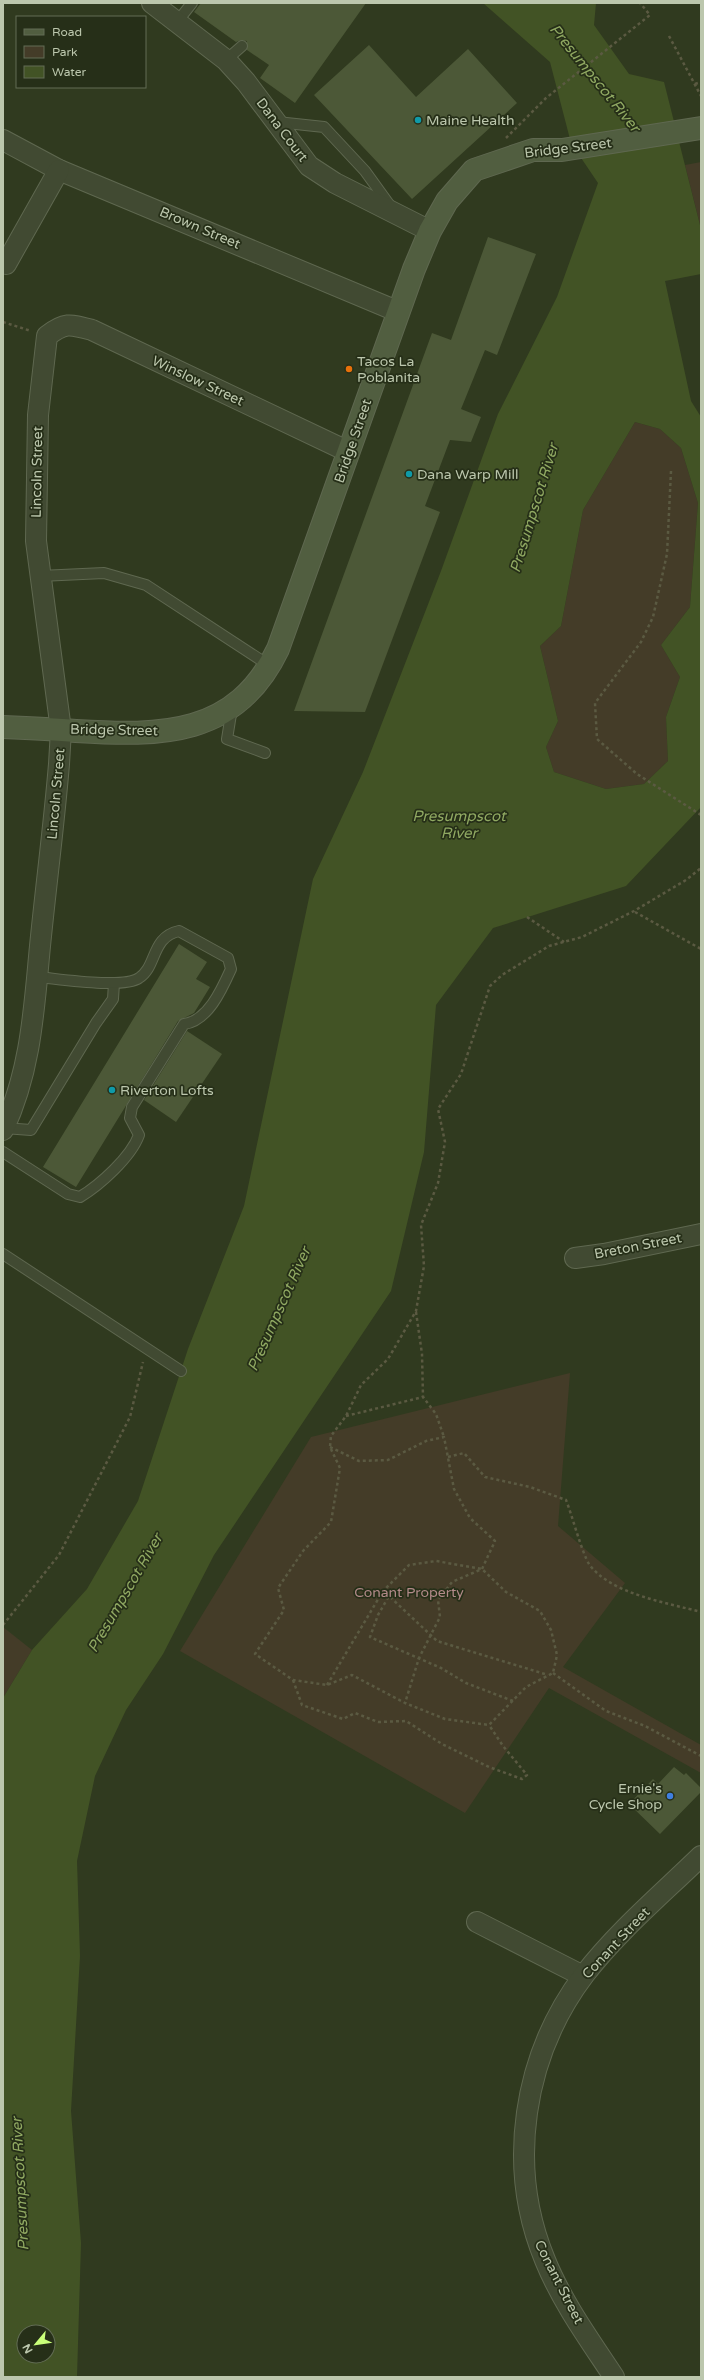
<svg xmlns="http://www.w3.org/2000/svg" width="704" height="2380" viewBox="0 0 704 2380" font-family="'Varela Round',sans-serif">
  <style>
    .green { fill: #443c28 }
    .water { fill: #425325; fill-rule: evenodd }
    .building { fill: #4c5837 }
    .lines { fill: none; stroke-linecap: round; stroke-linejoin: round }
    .lane-casing { stroke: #5f6850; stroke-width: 12 }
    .street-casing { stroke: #5f6850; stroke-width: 22 }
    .secondary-casing { stroke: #5f6850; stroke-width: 24 }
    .path { stroke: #5b5a42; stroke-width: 2.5; stroke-dasharray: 3 3; stroke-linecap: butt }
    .lane { stroke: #414a32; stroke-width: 10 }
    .street { stroke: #414a32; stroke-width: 20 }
    .secondary { stroke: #515e40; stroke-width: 22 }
    .culture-dot { fill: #0f9aa8; stroke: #262f18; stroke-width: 1.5 }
    .food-dot { fill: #e8710a; stroke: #262f18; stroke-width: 1.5 }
    .shop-dot { fill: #3f7fe0; stroke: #262f18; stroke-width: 1.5 }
    .labels { text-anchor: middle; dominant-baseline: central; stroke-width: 3.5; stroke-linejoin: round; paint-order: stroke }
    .poi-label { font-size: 14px; fill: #bcc7ad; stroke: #262f18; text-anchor: start }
    .street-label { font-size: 14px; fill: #bcc7ad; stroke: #262f18 }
    .park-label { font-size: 14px; fill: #b28a89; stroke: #262f18 }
    .water-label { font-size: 15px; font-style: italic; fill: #90a962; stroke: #262f18 }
  </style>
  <rect width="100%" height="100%" fill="#303a1f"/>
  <g class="green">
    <path d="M 701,162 L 701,229 L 685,165 Z"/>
    <path d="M 635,422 L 660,429 L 681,448 L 698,503 L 690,607 L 661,645 L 680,677 L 666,717 L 668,761 L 644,784 L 606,789 L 554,772 L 546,747 L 558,721 L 540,646 L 561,626 L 583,510 Z"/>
    <path d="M 570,1373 L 558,1526 L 625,1583 L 563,1667 L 701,1745 L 701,1773 L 549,1688 L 465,1813 L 180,1651 L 311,1437 Z"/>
    <path d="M 3,1627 L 32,1650 L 3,1698 Z"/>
  </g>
  <path class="water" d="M 483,3 L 596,3 L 594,25 L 629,74 L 664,82 L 701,229 L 701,274 L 665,281 L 691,401 L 701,417 L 701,807 L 626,886 L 493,928 L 436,1005 L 424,1152 L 391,1291 L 214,1555 L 163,1654 L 126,1710 L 95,1776 L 77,1861 L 80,1956 L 71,2111 L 81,2243 L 77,2377 L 3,2377 L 3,1698 L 32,1650 L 87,1589 L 138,1501 L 188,1349 L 244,1206 L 313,879 L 363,772 L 441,571 L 498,414 L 557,297 L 598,183 L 571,143 L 550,62 ZM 635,422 L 660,429 L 681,448 L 698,503 L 690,607 L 661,645 L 680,677 L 666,717 L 668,761 L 644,784 L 606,789 L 554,772 L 546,747 L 558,721 L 540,646 L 561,626 L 583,510 ZM 24,2332 L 48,2332 L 48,2356 L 24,2356 Z"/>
  <g class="building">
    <path d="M 201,3 L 366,3 L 295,103 L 260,78 L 269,65 L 247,50 L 247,41 L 241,40 L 236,42 L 194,12 Z"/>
    <path d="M 369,45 L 416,97 L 468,49 L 517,103 L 412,199 L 314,95 Z"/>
    <path d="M 488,237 L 536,254 L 497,355 L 485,350 L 461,409 L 481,417 L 471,442 L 450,440 L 425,506 L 440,512 L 365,712 L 294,711 L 432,333 L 451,340 Z"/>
    <path d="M 179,944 L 207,962 L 196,979 L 210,987 L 194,1013 L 178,1021 L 76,1187 L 43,1167 Z"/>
    <path d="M 187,1031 L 222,1054 L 176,1122 L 144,1100 Z"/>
    <path d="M 674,1767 L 684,1775 L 686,1773 L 701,1788 L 701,1792 L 660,1834 L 629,1804 L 653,1779 L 658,1784 Z"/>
  </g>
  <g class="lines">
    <defs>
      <g id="lane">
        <path d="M 177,22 L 192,3"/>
        <path d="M 226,60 L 242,46"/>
        <path d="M 277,122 L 324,127 L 365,171 L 391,207"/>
        <path d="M 40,576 L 104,573 L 146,585 L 270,666"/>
        <path d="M 232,708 L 227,739 L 265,753"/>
        <path d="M 4,1128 L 31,1130 L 96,1023 L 113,999 L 114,983"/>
        <path d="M 3,1152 L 68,1194 L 80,1197 C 100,1185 131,1157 139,1135 L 130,1118 L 132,1107 L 184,1024 C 208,1021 222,989 231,969 L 228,958 L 179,931 C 151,937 157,967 139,978 C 123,989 60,979 38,977"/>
        <path d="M 3,1254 L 181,1371"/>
      </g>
      <g id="street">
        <path d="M 152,3 L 226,60 L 246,82 L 309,166 L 335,183 L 430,231"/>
        <path d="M 3,140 L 59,170 L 399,312"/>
        <path d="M 6,264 L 59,170"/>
        <path d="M 3,1130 C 31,1071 34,1009 40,946 C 46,885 54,825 59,764 L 61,730 L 36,541 L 38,415 L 47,336 C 65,322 70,324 92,330 L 349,452"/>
        <path d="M 575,1258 L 604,1254 L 701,1234"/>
        <path d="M 477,1922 L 583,1976"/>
        <path d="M 614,2377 C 589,2339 562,2302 545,2260 C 506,2166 523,2056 584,1975 C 618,1931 662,1894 701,1856"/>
      </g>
      <path id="secondary" d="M 3,727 C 27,728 51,729 76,731 C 161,736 236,737 278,649 L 414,269 L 430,231 L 447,201 L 474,170 L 533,150 L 562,150 L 701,128"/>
    </defs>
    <use href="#lane" class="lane-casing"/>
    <use href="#street" class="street-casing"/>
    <use href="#secondary" class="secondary-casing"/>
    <g class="path">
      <path d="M 669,36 L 701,96"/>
      <path d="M 695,84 L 701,82"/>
      <path d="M 506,138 L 546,98 L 650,15 L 640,3"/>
      <path d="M 3,322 L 31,331"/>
      <path d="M 671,471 L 667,554 L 653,617 L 641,642 L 595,703 L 597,739 L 637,774 L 701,815"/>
      <path d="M 635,912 L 701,949"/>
      <path d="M 527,917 L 564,942"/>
      <path d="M 416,1312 L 422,1354 L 423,1397"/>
      <path d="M 346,1416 L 423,1397 L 436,1414 L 444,1437"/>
      <path d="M 330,1447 L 359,1461 L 388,1460 L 426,1441 L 444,1437 L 454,1489 L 470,1518 L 495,1541 L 482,1569 L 452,1582 L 438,1600 L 440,1617 L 419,1658 L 405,1703"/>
      <path d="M 448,1457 L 464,1453 L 485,1477 L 530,1487 L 566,1500 C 572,1515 582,1553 589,1564 C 610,1594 668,1603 701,1612"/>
      <path d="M 3,1625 L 59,1555 L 130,1417 L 143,1362"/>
      <path d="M 553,1673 L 606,1711 L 645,1726 L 701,1756"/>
      <path d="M 293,1680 L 302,1705 L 343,1719 L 355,1713 L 378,1722 L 406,1721 L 442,1744 L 489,1767 L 522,1779 L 527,1775 L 503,1746 L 489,1725"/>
      <path d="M 327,1685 L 383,1591 L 409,1565 L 436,1561 L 482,1569 L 506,1592 L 540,1611 L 551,1630 L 557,1655 L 553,1673 L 526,1687 L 489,1725 L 445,1719 L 405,1703 L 352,1675 L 327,1685 L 293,1680 L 255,1654 L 284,1610 L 278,1588 L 303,1551 L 331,1522 L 340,1468 L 330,1447 L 331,1436 L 346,1416 L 361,1385 L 388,1359 L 416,1311 L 424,1266 L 421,1225 L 438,1183 L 445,1142 L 438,1109 L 461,1074 L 490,986 L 502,975 L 549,946 L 582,937 L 634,911 L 686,880 L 701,868"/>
      <path d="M 513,1701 L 466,1683 L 441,1668 L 370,1637 L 378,1615 L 389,1596 L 437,1641 L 548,1675"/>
    </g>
    <use href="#lane" class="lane"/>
    <use href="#street" class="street"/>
    <use href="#secondary" class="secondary"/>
  </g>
  <g class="culture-dot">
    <circle cx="418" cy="120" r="4"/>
    <circle cx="409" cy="474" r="4"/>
    <circle cx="112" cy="1090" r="4"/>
  </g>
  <circle class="food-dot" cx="349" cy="369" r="4"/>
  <circle class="shop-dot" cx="670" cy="1796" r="4"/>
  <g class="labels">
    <g class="poi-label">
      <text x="426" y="120">Maine Health</text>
      <text x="357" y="361">Tacos La<tspan x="357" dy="16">Poblanita</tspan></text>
      <text x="417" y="474">Dana Warp Mill</text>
      <text x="120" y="1090">Riverton Lofts</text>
      <text x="662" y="1788" text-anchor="end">Ernie's<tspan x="662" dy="16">Cycle Shop</tspan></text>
    </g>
    <g class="street-label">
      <text transform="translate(282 130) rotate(53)">Dana Court</text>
      <text transform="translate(568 148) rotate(-7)">Bridge Street</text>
      <text transform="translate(200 228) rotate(23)">Brown Street</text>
      <text transform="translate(198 381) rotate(25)">Winslow Street</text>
      <text transform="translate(353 441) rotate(-71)">Bridge Street</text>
      <text transform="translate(37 472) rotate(-89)">Lincoln Street</text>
      <text transform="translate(114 730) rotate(1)">Bridge Street</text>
      <text transform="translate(56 794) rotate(-85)">Lincoln Street</text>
      <text transform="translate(638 1246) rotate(-11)">Breton Street</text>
      <text transform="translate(616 1943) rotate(-47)">Conant Street</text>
      <text transform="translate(559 2282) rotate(63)">Conant Street</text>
    </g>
    <g class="park-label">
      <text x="409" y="1592">Conant Property</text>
    </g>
    <g class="water-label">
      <text transform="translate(595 78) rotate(51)">Presumpscot River</text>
      <text transform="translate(534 508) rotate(-73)">Presumpscot River</text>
      <text x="459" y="816">Presumpscot<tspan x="459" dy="17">River</tspan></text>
      <text transform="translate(279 1309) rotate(-66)">Presumpscot River</text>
      <text transform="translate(125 1593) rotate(-60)">Presumpscot River</text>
      <text transform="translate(20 2184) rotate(-93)">Presumpscot River</text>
    </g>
  </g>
  <rect width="704" height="2380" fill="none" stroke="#bcc7ad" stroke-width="8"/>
  <rect x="16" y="16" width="130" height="72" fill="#262f18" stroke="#626c54"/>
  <rect x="24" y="29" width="20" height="6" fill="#515e40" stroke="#626c54"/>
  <text x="52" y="36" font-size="12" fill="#bcc7ad">Road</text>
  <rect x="24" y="46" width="20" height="12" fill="#443c28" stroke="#626c54"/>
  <text x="52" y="56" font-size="12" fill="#bcc7ad">Park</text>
  <rect x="24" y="66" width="20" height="12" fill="#425325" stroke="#626c54"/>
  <text x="52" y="76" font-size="12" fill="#bcc7ad">Water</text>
  <g transform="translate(36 2344) rotate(241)"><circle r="19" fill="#262f18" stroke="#626c54"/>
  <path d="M0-3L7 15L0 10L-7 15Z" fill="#caff7a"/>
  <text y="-6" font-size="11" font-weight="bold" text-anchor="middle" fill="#bcc7ad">N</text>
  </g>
</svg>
